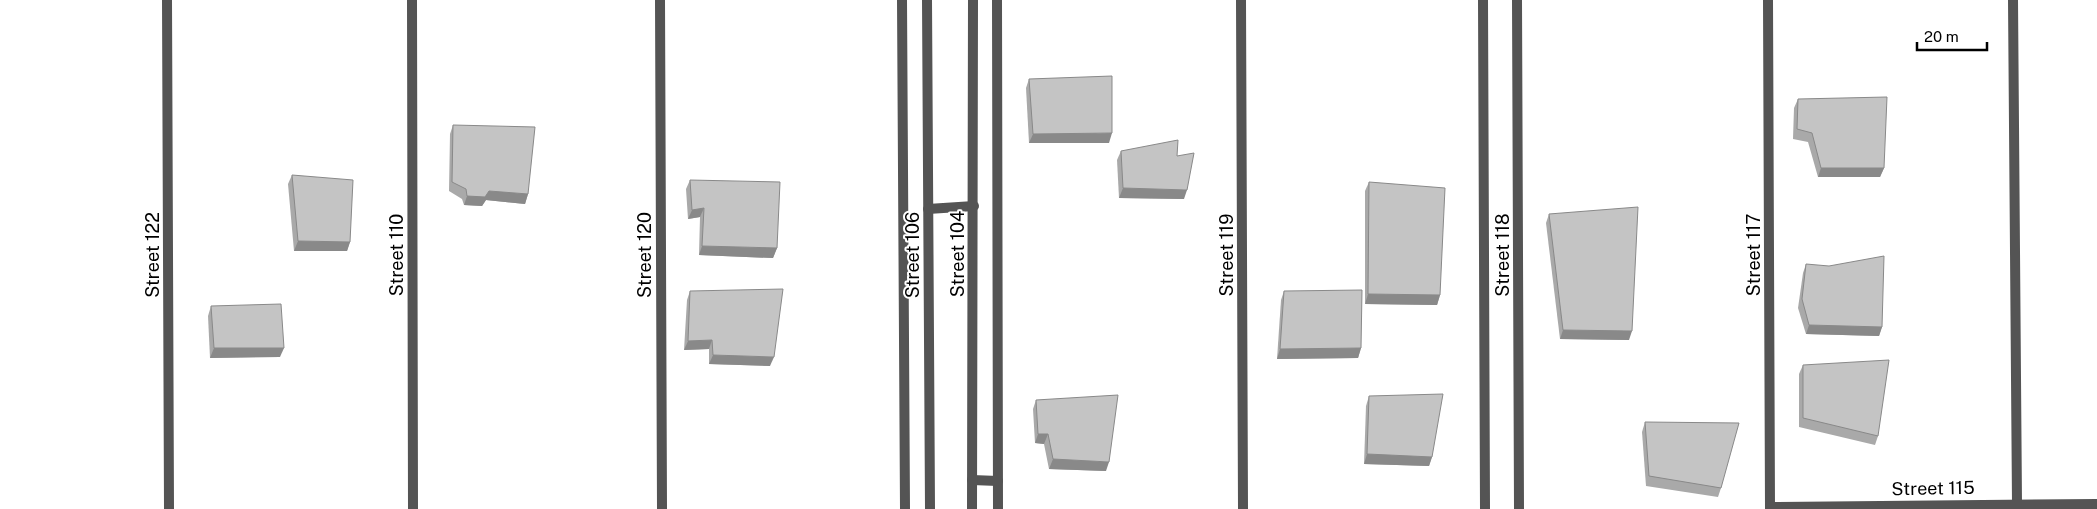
<svg xmlns="http://www.w3.org/2000/svg" width="2097" height="509" viewBox="0 0 2097 509" font-family="'Public Sans',sans-serif">
  <style>
    .lines { fill: none; stroke-linecap: round; stroke-linejoin: round }
    .minor { stroke: #545454; stroke-width: 10 }
    .tertiary { stroke: #545454; stroke-width: 10 }
    .wall { fill: #a9a9a9 }
    .shaded-wall { fill: #898989 }
    .building { fill: #c4c4c4; stroke: #898989 }
    .labels { text-anchor: middle; dominant-baseline: central; stroke-width: 4; stroke-linejoin: round; paint-order: stroke }
    .street-label { font-size: 18px; fill: #000; stroke: #fff }
  </style>
  <rect width="100%" height="100%" fill="#fff"/>
  <g class="lines">
    <g class="minor">
      <path d="M 167,0 L 169,509"/>
      <path d="M 412,0 L 413,509"/>
      <path d="M 660,0 L 662,509"/>
      <path d="M 902,0 L 905,509"/>
      <path d="M 997,0 L 998,509"/>
      <path d="M 1241,0 L 1243,509"/>
      <path d="M 1483,0 L 1485,509"/>
      <path d="M 1517,0 L 1519,509"/>
      <path d="M 1768,0 L 1770,509"/>
      <path d="M 2013,0 L 2017,503"/>
      <path d="M 972,480 L 998,481"/>
      <path d="M 1770,507 L 2097,504"/>
    </g>
    <g class="tertiary">
      <path d="M 927,0 L 930,509"/>
      <path d="M 928,209 L 974,206"/>
      <path d="M 972,509 L 973,0"/>
    </g>
  </g>
  <g class="wall">
    <path d="M 1029,79 L 1109,143 L 1029,143 L 1026,88 Z"/>
    <path d="M 1798,99 L 1884,168 L 1880,177 L 1818,177 L 1808,142 L 1793,139 L 1794,108 Z"/>
    <path d="M 453,125 L 528,194 L 525,204 L 486,200 L 482,206 L 464,205 L 462,199 L 449,191 L 450,134 Z"/>
    <path d="M 1121,151 L 1177,156 L 1184,199 L 1119,198 L 1117,160 Z"/>
    <path d="M 292,175 L 350,242 L 347,251 L 294,251 L 288,184 Z"/>
    <path d="M 690,180 L 777,248 L 773,258 L 699,255 L 700,217 L 688,219 L 686,189 Z"/>
    <path d="M 1369,182 L 1440,295 L 1437,305 L 1365,304 L 1365,191 Z"/>
    <path d="M 1549,214 L 1629,340 L 1560,339 L 1546,223 Z"/>
    <path d="M 1806,264 L 1882,327 L 1879,336 L 1806,334 L 1798,308 L 1803,273 Z"/>
    <path d="M 690,291 L 770,366 L 709,364 L 709,349 L 684,350 L 687,300 Z"/>
    <path d="M 1284,291 L 1361,348 L 1358,358 L 1277,359 L 1281,300 Z"/>
    <path d="M 211,306 L 280,357 L 210,358 L 208,316 Z"/>
    <path d="M 1803,365 L 1878,436 L 1875,445 L 1799,427 L 1799,374 Z"/>
    <path d="M 1369,396 L 1432,457 L 1429,466 L 1364,464 L 1366,406 Z"/>
    <path d="M 1036,400 L 1106,471 L 1049,469 L 1044,444 L 1035,443 L 1033,409 Z"/>
    <path d="M 1645,422 L 1721,488 L 1718,497 L 1646,486 L 1642,432 Z"/>
  </g>
  <g class="shaded-wall">
    <path d="M 1112,133 L 1109,143 L 1029,143 L 1033,134 Z"/>
    <path d="M 1821,168 L 1884,168 L 1880,177 L 1818,177 Z"/>
    <path d="M 1123,188 L 1187,190 L 1184,199 L 1119,198 Z"/>
    <path d="M 489,191 L 528,194 L 525,204 L 486,200 L 482,206 L 464,205 L 467,196 Z"/>
    <path d="M 704,208 L 700,217 L 688,219 L 692,210 Z"/>
    <path d="M 298,241 L 350,242 L 347,251 L 294,251 Z"/>
    <path d="M 702,246 L 777,248 L 773,258 L 699,255 Z"/>
    <path d="M 1368,294 L 1440,295 L 1437,305 L 1365,304 Z"/>
    <path d="M 1809,325 L 1882,327 L 1879,336 L 1806,334 Z"/>
    <path d="M 1563,330 L 1632,331 L 1629,340 L 1560,339 Z"/>
    <path d="M 712,340 L 709,349 L 684,350 L 688,341 Z"/>
    <path d="M 214,348 L 284,348 L 280,357 L 210,358 Z"/>
    <path d="M 1361,348 L 1358,358 L 1277,359 L 1280,349 Z"/>
    <path d="M 713,355 L 774,357 L 770,366 L 709,364 Z"/>
    <path d="M 1038,434 L 1048,434 L 1044,444 L 1035,443 Z"/>
    <path d="M 1367,454 L 1432,457 L 1429,466 L 1364,464 Z"/>
    <path d="M 1053,459 L 1109,462 L 1106,471 L 1049,469 Z"/>
  </g>
  <g class="building">
    <path d="M 1112,76 L 1112,133 L 1033,134 L 1029,79 Z"/>
    <path d="M 1887,97 L 1884,168 L 1821,168 L 1812,133 L 1797,129 L 1798,99 Z"/>
    <path d="M 453,125 L 535,127 L 528,194 L 489,191 L 485,197 L 467,196 L 466,189 L 452,182 Z"/>
    <path d="M 1178,140 L 1177,156 L 1194,153 L 1187,190 L 1123,188 L 1121,151 Z"/>
    <path d="M 292,175 L 353,180 L 350,242 L 298,241 Z"/>
    <path d="M 690,180 L 780,182 L 777,248 L 702,246 L 704,208 L 692,210 Z"/>
    <path d="M 1369,182 L 1445,188 L 1440,295 L 1368,294 Z"/>
    <path d="M 1638,207 L 1632,331 L 1563,330 L 1549,214 Z"/>
    <path d="M 1884,256 L 1882,327 L 1809,325 L 1802,299 L 1806,264 L 1829,266 Z"/>
    <path d="M 783,289 L 774,357 L 713,355 L 712,340 L 688,341 L 690,291 Z"/>
    <path d="M 1362,290 L 1361,348 L 1280,349 L 1284,291 Z"/>
    <path d="M 281,304 L 284,348 L 214,348 L 211,306 Z"/>
    <path d="M 1889,360 L 1878,436 L 1803,418 L 1803,365 Z"/>
    <path d="M 1443,394 L 1432,457 L 1367,454 L 1369,396 Z"/>
    <path d="M 1118,395 L 1109,462 L 1053,459 L 1048,434 L 1038,434 L 1036,400 Z"/>
    <path d="M 1645,422 L 1739,423 L 1721,488 L 1649,476 Z"/>
  </g>
  <g class="labels">
    <g class="street-label">
      <text transform="translate(957 254) rotate(-90)">Street 104</text>
      <text transform="translate(152 255) rotate(-90)">Street 122</text>
      <text transform="translate(396 255) rotate(-90)">Street 110</text>
      <text transform="translate(644 255) rotate(-90)">Street 120</text>
      <text transform="translate(912 255) rotate(-90)">Street 106</text>
      <text transform="translate(1226 255) rotate(-90)">Street 119</text>
      <text transform="translate(1502 255) rotate(-90)">Street 118</text>
      <text transform="translate(1753 255) rotate(-90)">Street 117</text>
      <text transform="translate(1933 488) rotate(-1)">Street 115</text>
    </g>
  </g>
  <path d="M1917 42v8h70v-8" fill="none" stroke="#000000" stroke-width="2.5"/>
  <text x="1924" y="42" font-size="15" fill="#000000" stroke="#ffffff" stroke-width="4" paint-order="stroke">20 m</text>
</svg>
